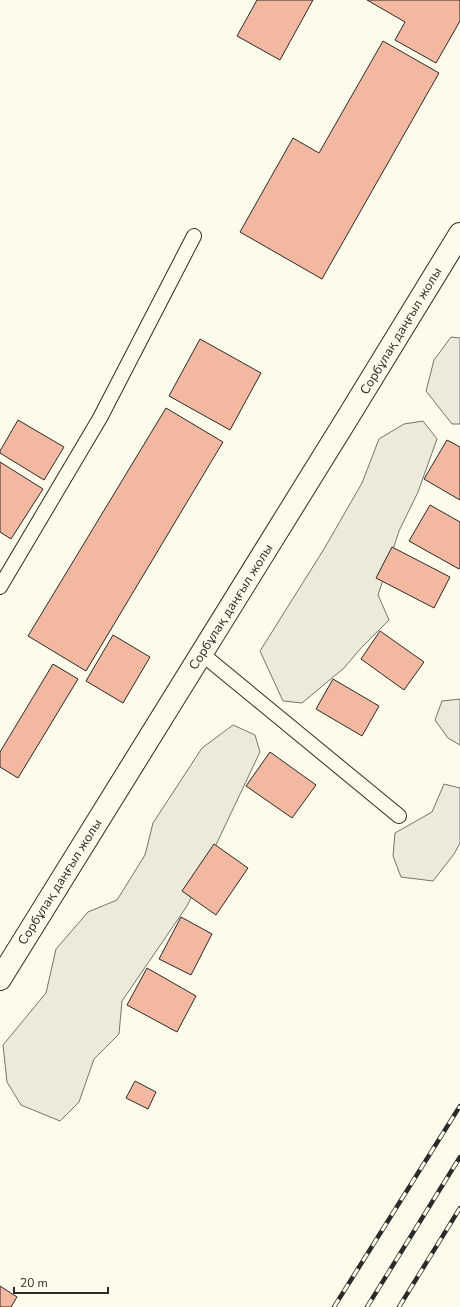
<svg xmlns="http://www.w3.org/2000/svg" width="460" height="1307" viewBox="0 0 460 1307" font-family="'Nunito Sans',sans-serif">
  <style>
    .green { fill: #ecebdb; stroke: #74746e }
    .building { fill: #f2b8a0; stroke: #2b2b2b }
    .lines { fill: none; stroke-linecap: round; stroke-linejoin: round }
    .service-casing { stroke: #2b2b2b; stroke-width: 16 }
    .primary-casing { stroke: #2b2b2b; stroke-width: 24 }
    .service { stroke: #fdfbea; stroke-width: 14 }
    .primary { stroke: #fdfbea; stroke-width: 22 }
    .rail-casing { stroke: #2b2b2b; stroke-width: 4.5 }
    .rail { stroke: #fdfbea; stroke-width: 3; stroke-dasharray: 9; stroke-linecap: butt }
    .labels { text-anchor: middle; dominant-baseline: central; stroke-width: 3; stroke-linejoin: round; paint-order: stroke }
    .street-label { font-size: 13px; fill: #2b2b2b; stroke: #fdfbea }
  </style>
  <rect width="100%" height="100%" fill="#fdfbea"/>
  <g class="green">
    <path d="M 451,337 L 460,338 L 460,424 L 452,424 L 426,391 L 434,360 Z"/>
    <path d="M 423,421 L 437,439 L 418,492 L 399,531 L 378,595 L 389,620 L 361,648 L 344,668 L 302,703 L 283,701 L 260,651 L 324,549 L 362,483 L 379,439 L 404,424 Z"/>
    <path d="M 460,699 L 460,745 L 448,738 L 435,720 L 442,701 Z"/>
    <path d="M 233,725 L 255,735 L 260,752 L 187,906 L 122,1001 L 119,1034 L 94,1059 L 79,1102 L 60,1121 L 21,1105 L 7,1082 L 3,1045 L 46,993 L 56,949 L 88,912 L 117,900 L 145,855 L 153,823 L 202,748 Z"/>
    <path d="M 444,784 L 460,788 L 460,843 L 454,854 L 433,881 L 401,877 L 393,856 L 395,833 L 432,812 Z"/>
  </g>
  <g class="building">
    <path d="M 257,0 L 313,0 L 280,60 L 237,36 Z"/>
    <path d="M 367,0 L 460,0 L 460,21 L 436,63 L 395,40 L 405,22 Z"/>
    <path d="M 383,41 L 439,73 L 322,279 L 240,232 L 293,138 L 319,153 Z"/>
    <path d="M 200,339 L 261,373 L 230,430 L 169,396 Z"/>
    <path d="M 166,408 L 223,442 L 86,671 L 28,636 Z"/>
    <path d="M 18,420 L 64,447 L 44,480 L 0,453 L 0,451 Z"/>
    <path d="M 447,440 L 460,447 L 460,500 L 424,479 Z"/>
    <path d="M 0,462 L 43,489 L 11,539 L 0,532 Z"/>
    <path d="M 430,505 L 460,522 L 460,567 L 459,569 L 409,541 Z"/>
    <path d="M 392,547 L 450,577 L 434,608 L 376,578 Z"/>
    <path d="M 380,631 L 424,662 L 404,690 L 361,659 Z"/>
    <path d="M 113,635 L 150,657 L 123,703 L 86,681 Z"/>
    <path d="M 53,664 L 78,679 L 18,778 L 0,767 L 0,752 Z"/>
    <path d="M 333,679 L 379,706 L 362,736 L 316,709 Z"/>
    <path d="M 270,752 L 316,785 L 292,818 L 246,786 Z"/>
    <path d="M 214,844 L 248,868 L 216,915 L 182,891 Z"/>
    <path d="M 181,917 L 212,934 L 191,975 L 159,959 Z"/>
    <path d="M 147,968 L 196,996 L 177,1032 L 127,1005 Z"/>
    <path d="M 135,1081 L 156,1092 L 148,1109 L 126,1098 Z"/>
    <path d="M 0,1286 L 17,1297 L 11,1307 L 0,1307 Z"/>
  </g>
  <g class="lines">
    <defs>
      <g id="service">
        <path d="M 0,587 L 100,418 L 194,236"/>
        <path d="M 202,654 L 399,816"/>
      </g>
      <path id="primary" d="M 0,979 L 348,417 L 460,234"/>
    </defs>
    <use href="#service" class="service-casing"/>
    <use href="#primary" class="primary-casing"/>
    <use href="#service" class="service"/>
    <use href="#primary" class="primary"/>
    <defs>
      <g id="rail">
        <path d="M 334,1307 L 460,1106"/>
        <path d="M 367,1307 L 460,1157"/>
        <path d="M 399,1307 L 460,1208"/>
      </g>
    </defs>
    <use href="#rail" class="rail-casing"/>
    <use href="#rail" class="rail"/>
  </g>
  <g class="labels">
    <g class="street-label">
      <text transform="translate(401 331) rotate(-59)">Сорбұлақ даңғыл жолы</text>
      <text transform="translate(231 607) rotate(-58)">Сорбұлақ даңғыл жолы</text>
      <text transform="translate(60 882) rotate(-58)">Сорбұлақ даңғыл жолы</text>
    </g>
  </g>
  <path d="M14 1287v6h94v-6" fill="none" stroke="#2b2b2b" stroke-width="2"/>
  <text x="20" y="1287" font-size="12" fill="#2b2b2b" stroke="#fdfbea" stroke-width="3" paint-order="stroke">20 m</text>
</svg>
